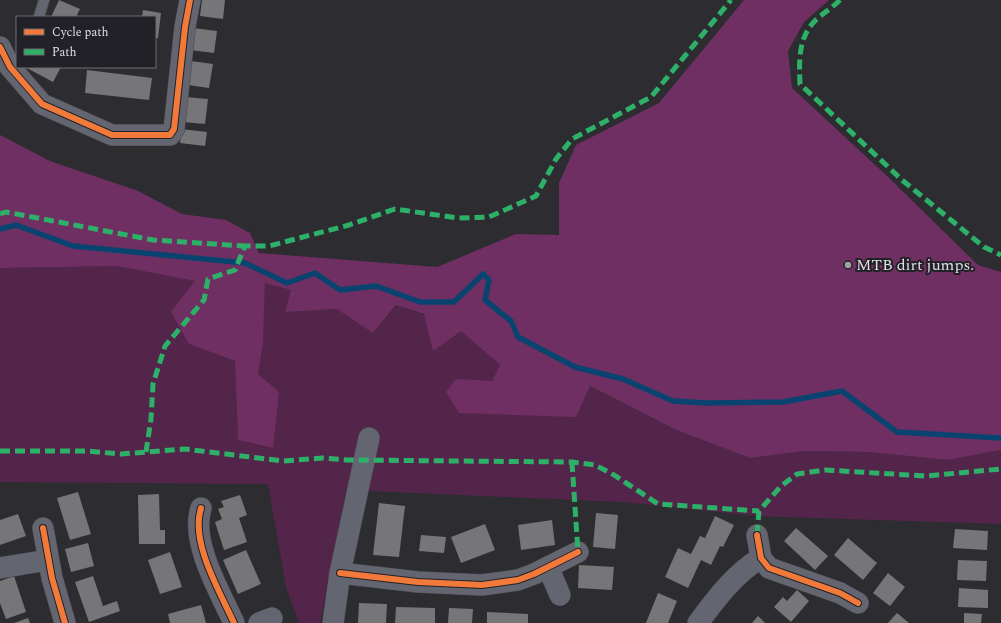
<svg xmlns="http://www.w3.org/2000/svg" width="1001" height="623" viewBox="0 0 1001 623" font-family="Spectral,serif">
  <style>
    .green { fill: #54254a }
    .forest { fill: #6f2f62 }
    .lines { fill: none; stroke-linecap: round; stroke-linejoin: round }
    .stream { stroke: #094470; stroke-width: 5.5 }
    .building { fill: #767578 }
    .lane-casing { stroke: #4a494d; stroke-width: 12 }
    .street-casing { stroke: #4a494d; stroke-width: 22 }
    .lane { stroke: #636671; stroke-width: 10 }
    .street { stroke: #636671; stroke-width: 21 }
    .quiet { stroke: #2db169; stroke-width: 5; stroke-dasharray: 10 5; stroke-linecap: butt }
    .cycleway-casing { stroke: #222128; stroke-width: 8 }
    .cycleway { stroke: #f17a3a; stroke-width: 6 }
    .poi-dot { fill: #a1a0a5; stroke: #222128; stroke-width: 1.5 }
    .labels { text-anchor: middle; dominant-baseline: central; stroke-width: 4; stroke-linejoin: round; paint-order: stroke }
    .poi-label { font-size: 16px; fill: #e0dfe4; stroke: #222128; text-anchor: start }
  </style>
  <rect width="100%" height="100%" fill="#2d2c31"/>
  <path class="green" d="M 117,266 L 196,281 L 189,344 L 235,361 L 238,440 L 273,448 L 258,374 L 263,342 L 265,283 L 291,290 L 286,312 L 338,309 L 373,333 L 397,305 L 424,315 L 461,331 L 500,365 L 492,381 L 589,386 L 674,429 L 750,458 L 804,451 L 870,452 L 947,460 L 1001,450 L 1001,524 L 758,516 L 621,502 L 346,490 L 320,623 L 299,623 L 286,587 L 268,484 L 0,482 L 0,268 Z"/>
  <path class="forest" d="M 744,0 L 829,0 L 804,22 L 788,51 L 792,88 L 886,175 L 978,265 L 1001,272 L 1001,450 L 947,460 L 870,452 L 804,451 L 750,458 L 674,429 L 590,386 L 576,417 L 459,413 L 446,392 L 456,379 L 492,381 L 500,365 L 461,331 L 433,351 L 424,314 L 396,305 L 373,333 L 337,309 L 285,312 L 291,290 L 265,283 L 263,343 L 258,374 L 279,392 L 273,448 L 238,440 L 235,361 L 189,344 L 171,312 L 195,281 L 117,266 L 0,268 L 0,135 L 50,161 L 138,191 L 182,214 L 226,220 L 250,233 L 259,253 L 437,267 L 516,234 L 559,235 L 559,183 L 576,145 L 659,103 Z"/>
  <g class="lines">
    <path class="stream" d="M 0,229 L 16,225 L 73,246 L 245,263 L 287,283 L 315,273 L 340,290 L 376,286 L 420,302 L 454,302 L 483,274 L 489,280 L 485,300 L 511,321 L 518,337 L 575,367 L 623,379 L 673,401 L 707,403 L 783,402 L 842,391 L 897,432 L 1001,438"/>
  </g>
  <g class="building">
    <path d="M 59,0 L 80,9 L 76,17 L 51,17 Z"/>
    <path d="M 202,0 L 225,0 L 223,19 L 200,16 Z"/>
    <path d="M 143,10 L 161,13 L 158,38 L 155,38 L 155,17 L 142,17 Z"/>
    <path d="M 193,28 L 217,31 L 214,53 L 190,50 Z"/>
    <path d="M 191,61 L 213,64 L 209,88 L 188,85 Z"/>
    <path d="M 25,67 L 61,67 L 53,82 Z"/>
    <path d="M 87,70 L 152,78 L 149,100 L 85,93 Z"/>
    <path d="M 186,97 L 208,99 L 205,124 L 183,122 Z"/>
    <path d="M 181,129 L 207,132 L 205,146 L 180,143 Z"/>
    <path d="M 78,492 L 91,534 L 70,540 L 57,498 Z"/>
    <path d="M 159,494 L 160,530 L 165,530 L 165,544 L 139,544 L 138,495 Z"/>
    <path d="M 240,495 L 247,515 L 239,518 L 247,542 L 224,550 L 215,522 L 222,519 L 218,509 L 224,507 L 221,501 Z"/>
    <path d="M 379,503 L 405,506 L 399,557 L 373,555 Z"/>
    <path d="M 596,513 L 618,515 L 615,549 L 593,547 Z"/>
    <path d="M 18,514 L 26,536 L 0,545 L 0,520 Z"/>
    <path d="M 715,516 L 734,525 L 723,547 L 720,546 L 711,565 L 701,560 L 688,588 L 665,577 L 678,548 L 691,554 L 700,536 L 705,538 Z"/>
    <path d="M 552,520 L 555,545 L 521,550 L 518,525 Z"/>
    <path d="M 485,524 L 495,550 L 461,563 L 451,537 Z"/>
    <path d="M 796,528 L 828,556 L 815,570 L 784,541 Z"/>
    <path d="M 955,529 L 988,531 L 987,550 L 953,548 Z"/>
    <path d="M 421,535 L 446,537 L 444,553 L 419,551 Z"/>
    <path d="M 848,538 L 877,563 L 863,580 L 834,555 Z"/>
    <path d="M 88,543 L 94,566 L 71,572 L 65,549 Z"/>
    <path d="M 246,550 L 261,584 L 238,594 L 223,560 Z"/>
    <path d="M 170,552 L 182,587 L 160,594 L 148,560 Z"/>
    <path d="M 958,560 L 987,561 L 986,581 L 957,580 Z"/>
    <path d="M 579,565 L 614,567 L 612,590 L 578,588 Z"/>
    <path d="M 888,573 L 905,587 L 890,606 L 873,593 Z"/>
    <path d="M 14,576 L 26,612 L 6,619 L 0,603 L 0,581 Z"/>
    <path d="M 93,576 L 103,606 L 117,601 L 120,611 L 89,622 L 75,582 Z"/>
    <path d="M 959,588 L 988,590 L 988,608 L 958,607 Z"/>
    <path d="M 797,590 L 809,601 L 791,622 L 774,607 L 783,597 L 787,601 Z"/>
    <path d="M 658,593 L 677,601 L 668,623 L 646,623 Z"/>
    <path d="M 359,603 L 387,604 L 386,623 L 358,623 Z"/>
    <path d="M 201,605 L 206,623 L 170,623 L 168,614 Z"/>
    <path d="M 396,607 L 435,608 L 435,623 L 395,623 Z"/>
    <path d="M 449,608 L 473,609 L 472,623 L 448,623 Z"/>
    <path d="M 487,612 L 528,614 L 528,623 L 487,623 Z"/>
    <path d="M 897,613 L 909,623 L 888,623 Z"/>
    <path d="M 964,613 L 982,614 L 981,623 L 964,623 Z"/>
    <path d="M 758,616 L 765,623 L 752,623 Z"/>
    <path d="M 28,618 L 30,623 L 14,623 Z"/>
  </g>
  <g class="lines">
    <defs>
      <path id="lane" d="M 39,17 L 44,0"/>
      <g id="street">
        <path d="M 0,47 L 10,67 L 42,104 L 112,135 L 170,135 L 174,129 L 185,27 L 190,0"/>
        <path d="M 201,508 C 190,542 220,592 234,623"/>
        <path d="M 43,528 L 52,578 L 65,623"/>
        <path d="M 757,535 L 761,558 L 769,568 L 840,593 L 858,603"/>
        <path d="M 548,567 L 560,595"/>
        <path d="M 0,568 L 48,560"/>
        <path d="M 340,573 L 418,582 L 482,585 L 518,580 L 534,574 L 578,552"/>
        <path d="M 259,623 L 272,618"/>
        <path d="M 333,623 L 340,573 L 369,438"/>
        <path d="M 698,623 C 715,600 736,572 761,558"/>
      </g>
    </defs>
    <use href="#lane" class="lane-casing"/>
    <use href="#street" class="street-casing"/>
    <use href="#lane" class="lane"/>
    <use href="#street" class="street"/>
    <g class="quiet">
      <path d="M 840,0 C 833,7 825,12 818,18 C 798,35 799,60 800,84 L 902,180 L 984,247 L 1001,255"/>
      <path d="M 0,214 L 6,212 L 153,240 L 245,246"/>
      <path d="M 0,451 L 86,451 L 121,454 L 185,449 L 283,461 L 323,458 L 347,460 L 572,462 L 595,465 L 614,475 L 658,504 L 759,511"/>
      <path d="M 146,452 L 151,419 L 153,384 L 165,346 L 204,300 L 208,279 L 235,270 L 245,246 L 269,246 L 349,225 L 395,209 L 458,218 L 489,217 L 536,196 L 556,159 L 572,139 L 651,97 L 731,0"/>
      <path d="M 572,462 L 578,552"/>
      <path d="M 757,535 L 759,511 L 781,486 L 797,474 L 825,470 L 926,476 L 1001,469"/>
    </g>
    <defs>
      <g id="cycleway">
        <path d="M 0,47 L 10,67 L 42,104 L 112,135 L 170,135 L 174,129 L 185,27 L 190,0"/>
        <path d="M 201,508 C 190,542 220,592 234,623"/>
        <path d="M 43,528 L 52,578 L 65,623"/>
        <path d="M 757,535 L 761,558 L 769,568 L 840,593 L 858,603"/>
        <path d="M 340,573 L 418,582 L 482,585 L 518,580 L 534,574 L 578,552"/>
      </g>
    </defs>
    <use href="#cycleway" class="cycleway-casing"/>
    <use href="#cycleway" class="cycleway"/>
  </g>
  <circle class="poi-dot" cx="848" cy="265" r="4"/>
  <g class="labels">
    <g class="poi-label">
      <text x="856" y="265">MTB dirt jumps.</text>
    </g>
  </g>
  <rect x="16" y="16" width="140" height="52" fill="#222128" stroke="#6e6d73"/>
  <rect x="24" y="29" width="20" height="6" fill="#f17a3a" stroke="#6e6d73"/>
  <text x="52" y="36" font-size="12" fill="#e0dfe4">Cycle path</text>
  <rect x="24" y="49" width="20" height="6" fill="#2db169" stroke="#6e6d73"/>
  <text x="52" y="56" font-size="12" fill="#e0dfe4">Path</text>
</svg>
